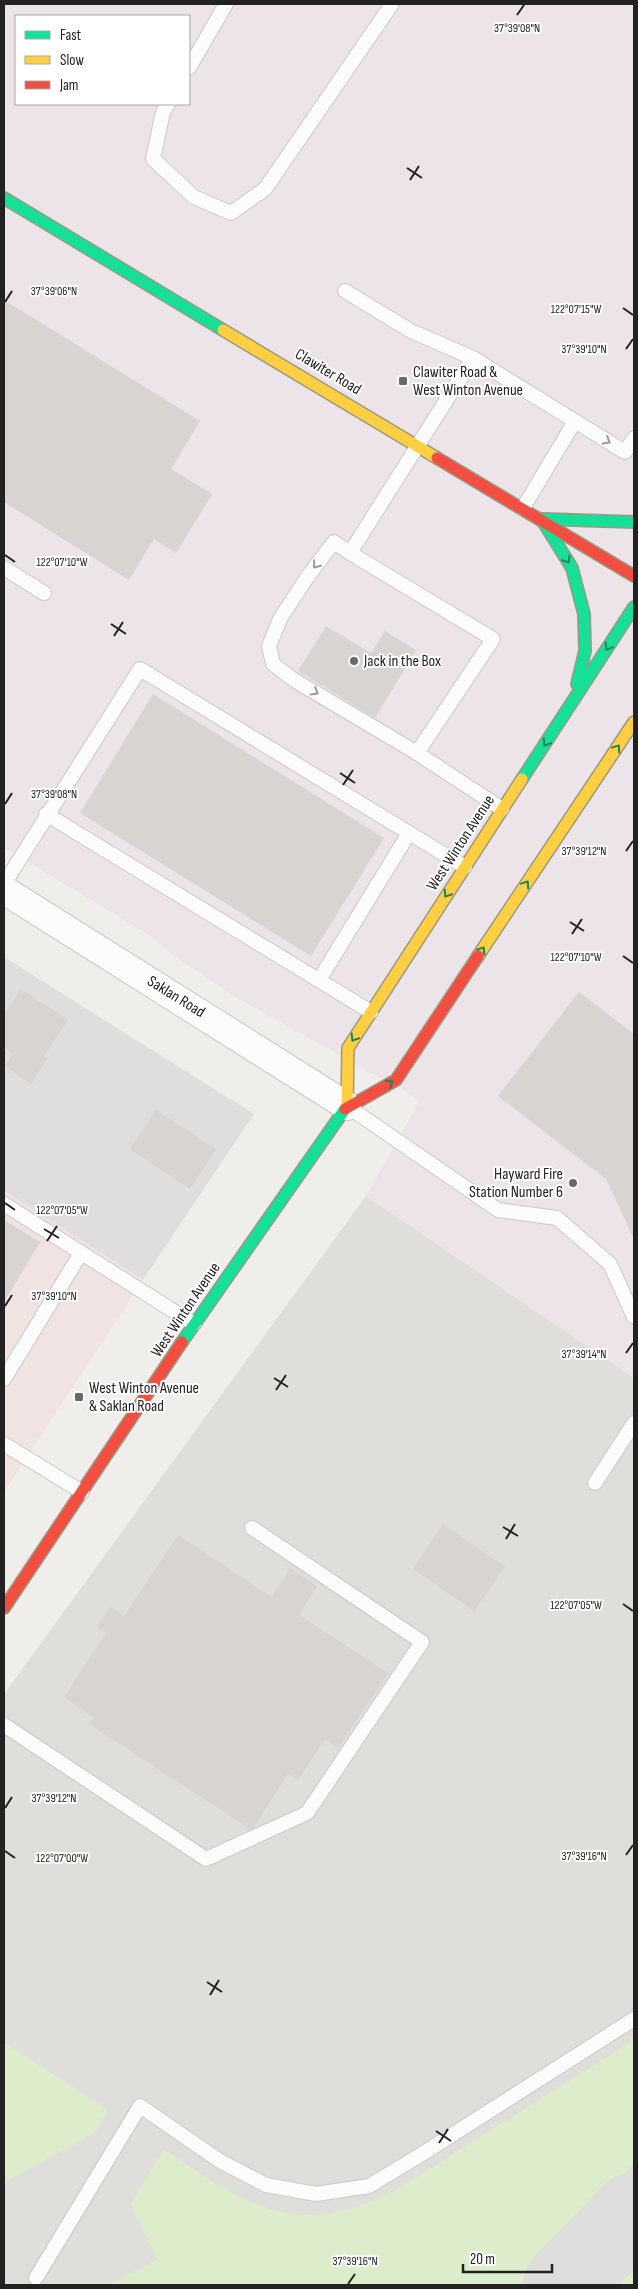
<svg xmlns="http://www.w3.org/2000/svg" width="638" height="2289" viewBox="0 0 638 2289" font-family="'Sofia Sans Condensed',sans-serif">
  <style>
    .residential { fill: #dfdedc }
    .commercial { fill: #f1e3e1 }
    .industrial { fill: #ede4e9; fill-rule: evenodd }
    .airport { fill: #e0deda }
    .grass { fill: #ddeccb }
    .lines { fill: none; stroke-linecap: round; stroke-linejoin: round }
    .taxiway { stroke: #dedddc; stroke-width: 80 }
    .building { fill: #d7d4d2 }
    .lane-casing { stroke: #c9c8c7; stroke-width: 16 }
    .street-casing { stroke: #c9c8c7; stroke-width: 30 }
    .fast-casing { stroke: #999a82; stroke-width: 14 }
    .slow-casing { stroke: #999a82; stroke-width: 14 }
    .jam-casing { stroke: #999a82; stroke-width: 14 }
    .lane { stroke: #fdfcfc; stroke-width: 14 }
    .street { stroke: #fdfcfc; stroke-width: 28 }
    .fast { stroke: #16e098; stroke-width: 11 }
    .slow { stroke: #ffcf43; stroke-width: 11 }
    .jam { stroke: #f24e42; stroke-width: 11 }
    .oneway { stroke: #9a9a9a }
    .oneway2 { stroke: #1c815d }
    .ticks { fill: none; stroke: #222; stroke-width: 2 }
    .poi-dot { fill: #6a6968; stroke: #fff; stroke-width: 2 }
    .labels { text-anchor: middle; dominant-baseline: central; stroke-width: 4; stroke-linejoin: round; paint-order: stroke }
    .street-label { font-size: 16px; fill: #222; stroke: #fff }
    .poi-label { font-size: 16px; fill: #222; stroke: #fff; text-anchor: start }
    .ticks-label { font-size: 12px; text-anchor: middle; fill: #222; stroke: #fff; stroke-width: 4; stroke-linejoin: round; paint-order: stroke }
  </style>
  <rect width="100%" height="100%" fill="#f0eeeb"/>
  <path class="residential" d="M 4,957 L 254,1114 L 143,1280 L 4,1191 Z"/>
  <path class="commercial" d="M 4,1191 L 143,1280 L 4,1492 Z"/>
  <path class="industrial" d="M 4,4 L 634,4 L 634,1378 L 366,1196 L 420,1100 L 237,998 L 173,955 L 148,934 L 4,848 ZM 16,16 L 189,16 L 189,104 L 16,104 Z"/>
  <path class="airport" d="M 366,1196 L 634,1378 L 634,2285 L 4,2285 L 4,1694 Z"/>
  <g class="grass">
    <path d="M 634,2040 L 634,2163 L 520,2285 L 108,2285 L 157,2260 L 131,2203 L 164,2150 C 212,2180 263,2222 324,2214 C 348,2212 371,2201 393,2192 Z"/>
    <path d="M 4,2042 L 108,2110 L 94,2134 L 4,2182 Z"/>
    <path d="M 634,2258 L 634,2285 L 608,2285 Z"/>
  </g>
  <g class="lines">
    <path class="taxiway" d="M 563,2285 L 634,2212"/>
  </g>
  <g class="building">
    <path d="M 4,300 L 200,421 L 171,469 L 212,494 L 176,553 L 154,539 L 129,580 L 4,502 Z"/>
    <path d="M 326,626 L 371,653 L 385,631 L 416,650 L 375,718 L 298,671 Z"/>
    <path d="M 153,694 L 384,838 L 311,956 L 80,813 Z"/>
    <path d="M 21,989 L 68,1020 L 44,1056 L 47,1059 L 31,1084 L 5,1066 L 13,1054 L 4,1048 L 4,1015 Z"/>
    <path d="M 579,992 L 634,1034 L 634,1239 L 606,1179 L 498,1096 Z"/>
    <path d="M 156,1110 L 216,1149 L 190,1189 L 130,1149 Z"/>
    <path d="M 4,1220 L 40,1242 L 4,1302 Z"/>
    <path d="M 443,1524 L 505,1567 L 474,1611 L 413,1569 Z"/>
    <path d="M 178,1535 L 272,1597 L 290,1568 L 317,1586 L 299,1615 L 388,1673 L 338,1748 L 325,1739 L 298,1780 L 288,1774 L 253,1828 L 250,1829 L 89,1724 L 93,1717 L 64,1697 L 106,1633 L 97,1627 L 110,1607 L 124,1616 Z"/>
  </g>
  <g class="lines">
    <defs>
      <g id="lane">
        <path d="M 189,68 L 226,4"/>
        <path d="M 168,104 L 163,112 L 153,159 L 194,197 L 231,213 L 265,189 L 392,4"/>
        <path d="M 345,291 L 411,331 L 473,358"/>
        <path d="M 523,508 L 575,421"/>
        <path d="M 350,553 L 334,542 L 308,576 L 280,619 L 269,646 L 273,664 L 294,680 L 417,753"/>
        <path d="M 4,568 L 44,593"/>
        <path d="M 502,809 L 417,753 L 493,639 L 350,553 L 473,358 L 625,452 L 634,438"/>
        <path d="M 46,814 L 371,1012"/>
        <path d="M 4,884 L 140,669 L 465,867"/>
        <path d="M 319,980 L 409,833"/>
        <path d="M 347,1106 L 498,1210 L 557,1218 L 610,1264 L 634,1317"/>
        <path d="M 4,1204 L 194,1324"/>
        <path d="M 4,1379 L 81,1253"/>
        <path d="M 4,1444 L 82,1492"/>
        <path d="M 595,1483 L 634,1423"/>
        <path d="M 4,1725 L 206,1859 L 307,1813 L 422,1642 L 252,1528"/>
        <path d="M 36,2278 L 140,2106 L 220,2161 L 266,2185 L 316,2194 L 369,2186 L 422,2154 L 634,2019"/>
      </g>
      <path id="street" d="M 4,890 L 347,1106"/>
      <g id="fast">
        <path d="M 4,198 L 223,330"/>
        <path d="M 543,519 L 634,522"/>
        <path d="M 544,523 L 572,568 L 584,614 L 585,651 L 577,684"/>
        <path d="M 522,779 L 634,607"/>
        <path d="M 182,1342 L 345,1109"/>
      </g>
      <g id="slow">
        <path d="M 223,330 L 437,458"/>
        <path d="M 478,956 L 634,722"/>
        <path d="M 347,1106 L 348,1048 L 522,779"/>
      </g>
      <g id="jam">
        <path d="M 437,458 L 634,576"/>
        <path d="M 345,1109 L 396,1080 L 478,956"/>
        <path d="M 4,1608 L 182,1342"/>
      </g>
    </defs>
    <use href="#lane" class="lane-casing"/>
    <use href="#street" class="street-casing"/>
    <use href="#fast" class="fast-casing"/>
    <use href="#slow" class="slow-casing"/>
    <use href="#jam" class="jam-casing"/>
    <use href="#lane" class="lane"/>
    <use href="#street" class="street"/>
    <use href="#fast" class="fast"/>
    <use href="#slow" class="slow"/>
    <use href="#jam" class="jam"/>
  </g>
  <defs><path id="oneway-chevron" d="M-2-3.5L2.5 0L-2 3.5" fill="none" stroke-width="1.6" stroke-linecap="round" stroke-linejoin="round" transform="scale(1.25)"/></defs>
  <g class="oneway">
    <use href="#oneway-chevron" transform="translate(607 441) rotate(31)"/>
    <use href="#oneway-chevron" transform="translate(316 565) rotate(128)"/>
    <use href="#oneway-chevron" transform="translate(315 692) rotate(31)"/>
  </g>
  <g class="oneway2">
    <use href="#oneway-chevron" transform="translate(567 560) rotate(59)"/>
    <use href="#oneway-chevron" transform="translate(608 647) rotate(123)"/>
    <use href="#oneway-chevron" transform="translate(546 743) rotate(123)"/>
    <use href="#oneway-chevron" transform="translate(617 748) rotate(-56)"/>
    <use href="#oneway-chevron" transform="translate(526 884) rotate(-56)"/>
    <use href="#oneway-chevron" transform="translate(447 894) rotate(123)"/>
    <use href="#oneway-chevron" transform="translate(482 950) rotate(-57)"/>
    <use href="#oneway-chevron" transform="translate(354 1038) rotate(123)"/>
    <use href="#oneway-chevron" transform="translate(390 1083) rotate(-30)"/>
  </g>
  <path class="ticks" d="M 517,15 L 524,5M 407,168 L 422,178M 410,180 L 419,166M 5,302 L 12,291M 623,308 L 633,315M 626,349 L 633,339M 5,555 L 15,562M 111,624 L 126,634M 114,636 L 123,622M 340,773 L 355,783M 343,785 L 353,770M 5,804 L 12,793M 626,851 L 633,841M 570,922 L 584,931M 572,934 L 582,919M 623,956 L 633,963M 5,1203 L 15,1210M 44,1229 L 59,1238M 47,1241 L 57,1226M 5,1306 L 12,1295M 626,1353 L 633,1343M 274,1378 L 288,1387M 276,1390 L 286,1375M 503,1527 L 518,1536M 506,1539 L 515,1524M 623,1604 L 633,1611M 5,1808 L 12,1797M 5,1851 L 15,1858M 626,1855 L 633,1845M 207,1982 L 222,1992M 210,1995 L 219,1980M 436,2131 L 451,2141M 439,2143 L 448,2129M 348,2284 L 355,2274"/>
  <g class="poi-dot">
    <rect x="398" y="376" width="10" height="10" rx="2.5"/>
    <circle cx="354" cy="661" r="5"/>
    <circle cx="573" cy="1183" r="5"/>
    <rect x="74" y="1392" width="10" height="10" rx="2.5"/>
  </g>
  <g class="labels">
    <g class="street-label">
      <text transform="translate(328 372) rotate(31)">Clawiter Road</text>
      <text transform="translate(461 843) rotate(-57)">West Winton Avenue</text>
      <text transform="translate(176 997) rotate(32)">Saklan Road</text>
      <text transform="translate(186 1310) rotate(-56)">West Winton Avenue</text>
    </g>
    <g class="poi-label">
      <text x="413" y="372">Clawiter Road &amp;<tspan x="413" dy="18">West Winton Avenue</tspan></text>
      <text x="364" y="661">Jack in the Box</text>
      <text x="563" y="1174" text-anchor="end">Hayward Fire<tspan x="563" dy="18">Station Number 6</tspan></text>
      <text x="89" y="1388">West Winton Avenue<tspan x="89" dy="18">&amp; Saklan Road</tspan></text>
    </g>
  </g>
  <g class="ticks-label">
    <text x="517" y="32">37°39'08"N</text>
    <text x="54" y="295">37°39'06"N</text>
    <text x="576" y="313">122°07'15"W</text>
    <text x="584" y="353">37°39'10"N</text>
    <text x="62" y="566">122°07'10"W</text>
    <text x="54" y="798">37°39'08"N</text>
    <text x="584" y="855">37°39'12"N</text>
    <text x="576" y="961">122°07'10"W</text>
    <text x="62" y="1214">122°07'05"W</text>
    <text x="54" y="1300">37°39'10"N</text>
    <text x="584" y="1358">37°39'14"N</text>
    <text x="576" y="1609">122°07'05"W</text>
    <text x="54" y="1802">37°39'12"N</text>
    <text x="584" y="1860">37°39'16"N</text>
    <text x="62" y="1862">122°07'00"W</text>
    <text x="355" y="2265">37°39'16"N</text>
  </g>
  <rect width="638" height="2289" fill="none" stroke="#222222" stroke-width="10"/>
  <rect x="15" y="15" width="175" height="90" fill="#ffffff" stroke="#a7a7a7"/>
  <rect x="25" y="31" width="25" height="8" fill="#16e098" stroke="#a7a7a7"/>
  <text x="60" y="40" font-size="15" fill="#222222">Fast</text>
  <rect x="25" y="56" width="25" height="8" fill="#ffcf43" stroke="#a7a7a7"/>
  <text x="60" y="65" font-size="15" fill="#222222">Slow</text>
  <rect x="25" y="81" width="25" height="8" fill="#f24e42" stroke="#a7a7a7"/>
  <text x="60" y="90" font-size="15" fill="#222222">Jam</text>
  <path d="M463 2264v8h89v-8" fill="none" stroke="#222222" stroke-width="2.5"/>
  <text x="470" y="2264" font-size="15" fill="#222222" stroke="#ffffff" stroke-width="4" paint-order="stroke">20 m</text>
</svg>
